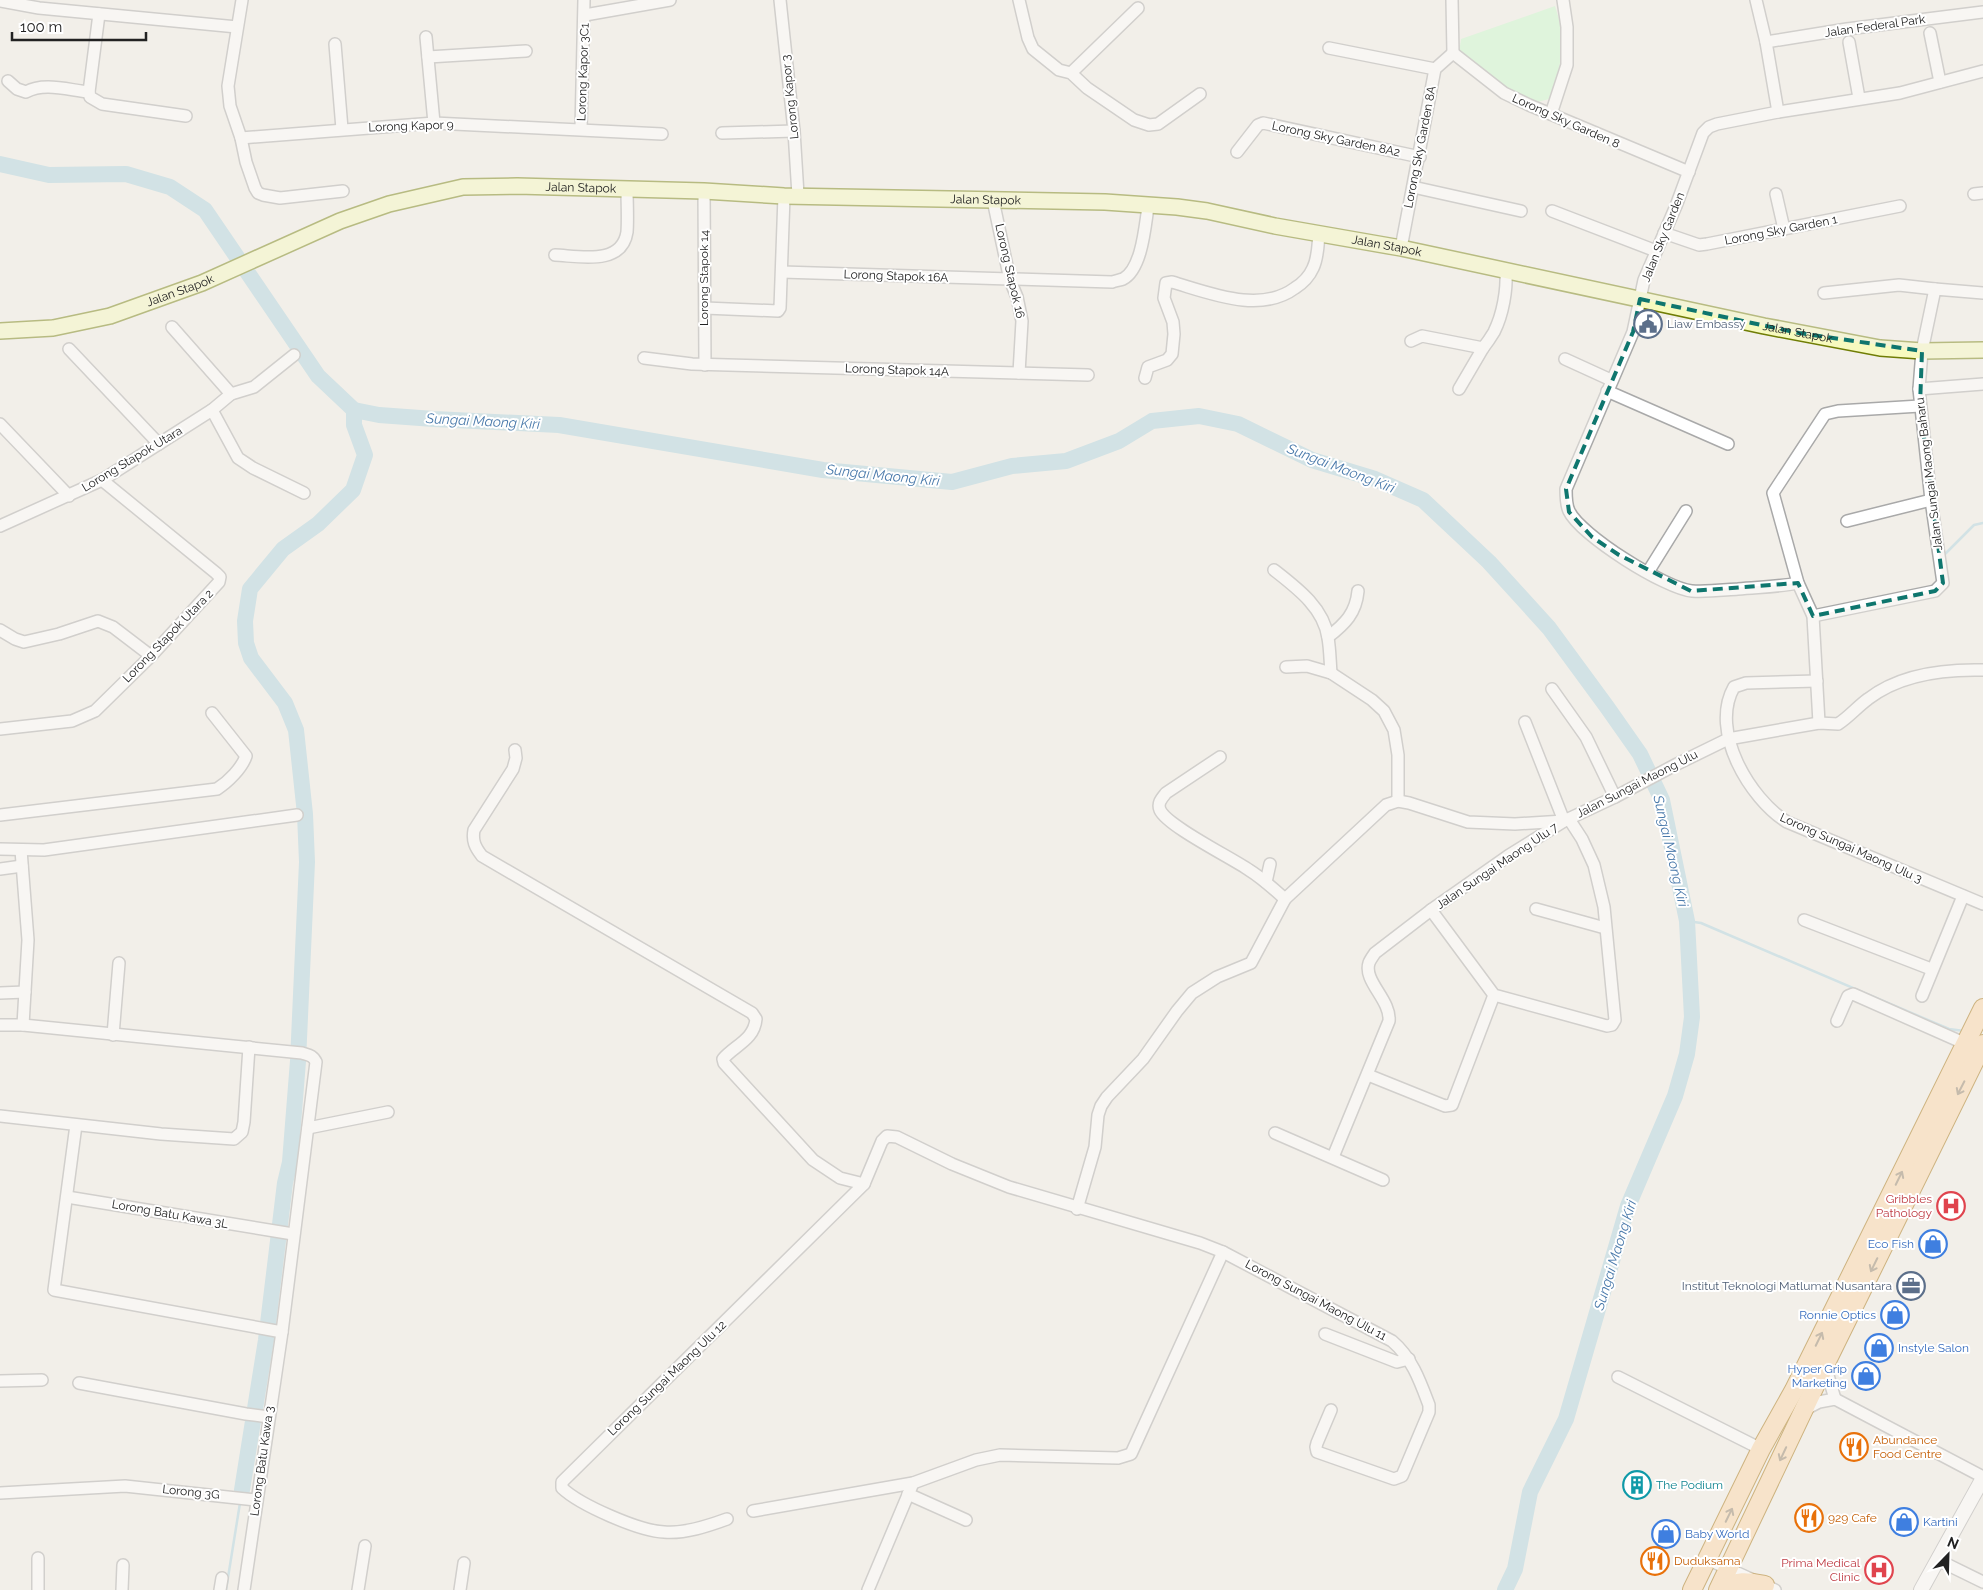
<svg xmlns="http://www.w3.org/2000/svg" width="1983" height="1590" viewBox="0 0 1983 1590" font-family="Raleway,sans-serif">
  <style>
    .park { fill: #c8facc }
    .lines { fill: none; stroke-linecap: round; stroke-linejoin: round }
    .stream { stroke: #aad3df; stroke-width: 2.5 }
    .river { stroke: #aad3df; stroke-width: 16 }
    .minor-casing { stroke: #a9a9a9; stroke-width: 14 }
    .tertiary-casing { stroke: #a9a9a9; stroke-width: 16 }
    .secondary-casing { stroke: #707d05; stroke-width: 18 }
    .primary-casing { stroke: #a06b00; stroke-width: 20 }
    .minor { stroke: #fff; stroke-width: 11 }
    .tertiary { stroke: #fff; stroke-width: 14 }
    .secondary { stroke: #f7fabf; stroke-width: 15 }
    .primary { stroke: #fcd6a4; stroke-width: 18 }
    .oneway { stroke: #8f7c63 }
    .marked { fill: none; stroke: #0f766e; stroke-width: 4; stroke-dasharray: 10 6; stroke-linejoin: round }
    .labels { text-anchor: middle; dominant-baseline: central; stroke-width: 4; stroke-linejoin: round; paint-order: stroke }
    .street-label { font-size: 12px; fill: #222; stroke: #fff }
    .service-label { font-size: 12px; fill: #4e5e75; stroke: #fff; text-anchor: start }
    .health-label { font-size: 12px; fill: #be3a42; stroke: #fff; text-anchor: end }
    .shop-label { font-size: 12px; fill: #366cbe; stroke: #fff; text-anchor: end }
    .food-label { font-size: 12px; fill: #c56008; stroke: #fff; text-anchor: start }
    .culture-label { font-size: 12px; fill: #0d838f; stroke: #fff; text-anchor: start }
    .water-label { font-size: 14px; font-style: italic; fill: #4a7aab; stroke: #fff }
  </style>
  <rect width="100%" height="100%" fill="#f2efe9"/>
  <path class="park" d="M 1555,6 C 1568,45 1562,61 1549,99 L 1534,103 L 1505,90 L 1459,53 L 1461,39 Z"/>
  <g class="lines">
    <g class="stream">
      <path d="M 1945,554 L 1974,525 L 1983,523"/>
      <path d="M 1687,921 L 1701,923 L 1949,1029 L 1964,1031"/>
      <path d="M 226,1590 L 240,1503"/>
    </g>
    <g class="river">
      <path d="M 0,164 L 49,175 L 126,174 L 170,187 L 205,210 L 318,376 L 354,410 L 379,415 L 434,419 L 559,425 L 823,470 L 952,482 L 1012,466 L 1066,461 L 1119,441 L 1152,421 L 1199,416 L 1238,424 L 1312,460 L 1375,479 L 1423,500 L 1489,562 L 1549,628 L 1607,707 L 1640,754 L 1662,800 L 1687,921 L 1692,1017 L 1687,1054 L 1675,1096 L 1628,1206 L 1566,1419 L 1530,1492 L 1515,1569 L 1505,1590"/>
      <path d="M 242,1490 L 266,1340 L 285,1183 L 290,1162 L 298,1061 L 307,862 L 305,814 L 296,730 L 285,703 L 251,658 L 246,643 L 245,621 L 250,589 L 283,549 L 318,524 L 353,490 L 365,455 L 354,425 L 354,410"/>
    </g>
    <defs>
      <g id="minor">
        <path d="M 242,0 L 228,86 L 230,106 L 241,138 L 246,162 L 255,188 L 258,193 L 263,195 L 280,198 L 343,191"/>
        <path d="M 780,0 L 794,131 L 798,195"/>
        <path d="M 1019,0 L 1028,38 L 1033,49 L 1059,70 L 1071,73 L 1087,88 L 1134,120 L 1149,125 L 1158,124 L 1200,94"/>
        <path d="M 1452,0 L 1453,53"/>
        <path d="M 1756,0 L 1766,42 L 1778,112"/>
        <path d="M 0,1 L 39,8 L 237,27"/>
        <path d="M 99,14 L 89,92 L 90,97 L 102,104 L 186,116"/>
        <path d="M 585,15 L 670,0"/>
        <path d="M 1930,33 L 1940,82"/>
        <path d="M 426,37 L 434,123"/>
        <path d="M 1766,42 L 1847,29 L 1983,12"/>
        <path d="M 1849,42 L 1859,98"/>
        <path d="M 335,44 L 342,129"/>
        <path d="M 1329,48 L 1435,69"/>
        <path d="M 1453,53 L 1504,93 L 1529,105 L 1689,172"/>
        <path d="M 428,57 L 526,51"/>
        <path d="M 1071,73 L 1138,8"/>
        <path d="M 8,81 L 17,89 L 26,92 C 44,82 68,90 89,92"/>
        <path d="M 1551,114 L 1567,65 L 1567,27 L 1563,0"/>
        <path d="M 581,129 L 584,0"/>
        <path d="M 722,133 L 794,131"/>
        <path d="M 241,138 L 434,123 L 662,134"/>
        <path d="M 1237,152 L 1258,125 L 1263,123 L 1420,157"/>
        <path d="M 1413,187 L 1521,211"/>
        <path d="M 704,191 L 705,365"/>
        <path d="M 1776,194 L 1784,229"/>
        <path d="M 1974,194 L 1983,193"/>
        <path d="M 993,200 L 1010,280 L 1017,297 L 1022,321 L 1019,373"/>
        <path d="M 1552,211 L 1656,251"/>
        <path d="M 1664,233 L 1699,245 L 1707,244 L 1900,206"/>
        <path d="M 1401,248 L 1435,69 L 1453,53"/>
        <path d="M 555,255 C 579,256 622,266 627,232 C 628,218 627,203 627,189"/>
        <path d="M 782,272 L 1112,282 C 1115,281 1120,280 1123,279 C 1142,269 1145,226 1148,207"/>
        <path d="M 1824,293 L 1899,285 L 1935,289"/>
        <path d="M 705,308 L 778,311 L 780,308 L 784,196"/>
        <path d="M 172,327 L 231,394"/>
        <path d="M 1411,341 L 1422,336 L 1483,348 C 1487,343 1491,337 1494,332 C 1503,314 1507,290 1506,271"/>
        <path d="M 69,349 L 159,444"/>
        <path d="M 644,358 L 692,364 L 1088,375"/>
        <path d="M 1565,359 L 1611,380"/>
        <path d="M 1145,378 L 1148,367 L 1167,360 L 1172,354 L 1174,334 L 1173,322 L 1164,298 L 1166,283 L 1172,282 C 1210,293 1260,314 1295,288 C 1303,283 1309,277 1313,268 C 1318,258 1318,245 1319,234"/>
        <path d="M 1459,389 L 1483,348"/>
        <path d="M 1919,389 L 1983,384"/>
        <path d="M 1607,391 L 1728,444"/>
        <path d="M 212,410 L 238,458 L 253,468 L 304,493"/>
        <path d="M 0,424 L 69,496"/>
        <path d="M 1847,521 L 1931,500"/>
        <path d="M 0,526 L 102,480 L 212,410 L 231,394 L 254,387 L 294,355"/>
        <path d="M 1274,570 C 1297,588 1324,608 1328,638 C 1330,649 1330,661 1331,673"/>
        <path d="M 1648,572 L 1686,511"/>
        <path d="M 1798,583 C 1778,587 1758,587 1738,589 C 1723,590 1707,592 1692,591 C 1666,589 1580,535 1569,511 C 1566,505 1566,496 1566,489 L 1633,332 L 1644,280 L 1676,206 L 1703,133 L 1709,127 L 1717,124 L 1778,112 L 1900,93 L 1983,71"/>
        <path d="M 1813,616 L 1935,591 L 1943,583 L 1931,500 L 1919,389 L 1922,351 L 1935,289 L 1983,293"/>
        <path d="M 0,630 L 15,639 L 24,642 L 59,634 L 98,621 L 113,627 L 151,656"/>
        <path d="M 1328,637 C 1345,624 1356,613 1358,591"/>
        <path d="M 1286,667 L 1307,666 L 1331,673 L 1372,700 L 1384,711 L 1394,730 L 1398,755 L 1398,801"/>
        <path d="M 1817,681 L 1746,683 L 1734,687 C 1709,731 1750,799 1787,822 L 1983,904"/>
        <path d="M 1552,689 L 1586,737 L 1615,797"/>
        <path d="M 1819,723 L 1813,616 L 1798,583 L 1773,493 L 1825,414 L 1838,411 L 1920,406"/>
        <path d="M 0,729 L 72,721 L 95,711 L 151,656 L 219,582 L 220,577 L 216,573 L 102,480"/>
        <path d="M 515,750 L 516,758 L 513,769 L 474,830 C 472,841 475,847 482,856 L 752,1013 L 756,1019 C 754,1040 735,1045 723,1059 L 724,1063 L 813,1160 L 840,1178 L 864,1184"/>
        <path d="M 1220,757 L 1166,793 C 1162,798 1157,803 1160,810 C 1167,826 1232,858 1249,870 C 1262,878 1274,889 1285,899"/>
        <path d="M 0,815 L 217,789 C 228,782 242,768 246,756 L 212,713"/>
        <path d="M 0,849 L 44,850 L 297,815"/>
        <path d="M 21,850 L 28,940 L 23,1025"/>
        <path d="M 0,869 L 22,866"/>
        <path d="M 1266,882 L 1270,864"/>
        <path d="M 1536,909 L 1605,928"/>
        <path d="M 1431,910 L 1508,856 L 1564,821 L 1525,722"/>
        <path d="M 1804,920 L 1931,969"/>
        <path d="M 0,993 L 25,992"/>
        <path d="M 1922,996 L 1963,896"/>
        <path d="M 1837,1021 L 1848,996 L 1853,994 L 1966,1044"/>
        <path d="M 0,1025 L 23,1025 L 302,1053 C 308,1055 313,1055 316,1062 L 282,1332 L 244,1590"/>
        <path d="M 113,1035 L 119,963"/>
        <path d="M 1368,1075 L 1445,1106 L 1452,1105 L 1494,995"/>
        <path d="M 0,1116 L 161,1134 L 234,1139 L 242,1132 L 244,1122 L 249,1047"/>
        <path d="M 76,1125 L 54,1290 L 282,1332"/>
        <path d="M 308,1128 L 388,1112"/>
        <path d="M 1275,1133 L 1383,1180"/>
        <path d="M 1333,1157 L 1389,1021 C 1391,1000 1363,981 1369,963 C 1370,960 1373,956 1375,953 L 1431,910 L 1494,995 L 1607,1026 L 1612,1025 L 1615,1020 L 1604,907 L 1594,865 L 1582,839 L 1569,819"/>
        <path d="M 67,1197 L 293,1234"/>
        <path d="M 1077,1209 L 1095,1147 L 1098,1115 L 1101,1106 L 1107,1097 L 1143,1059 L 1177,1011 L 1192,993 L 1217,977 L 1251,963 L 1285,899 L 1386,805 L 1398,801 L 1409,803 L 1468,822 L 1515,824 L 1564,821 L 1615,797 L 1677,764 L 1728,739 L 1819,723 L 1838,724 C 1849,717 1857,707 1868,699 C 1900,674 1943,669 1983,670"/>
        <path d="M 1325,1334 L 1397,1362 L 1409,1359"/>
        <path d="M 1825,1365 L 1835,1399"/>
        <path d="M 1618,1377 L 1761,1449"/>
        <path d="M 0,1381 L 42,1380"/>
        <path d="M 79,1383 L 246,1414 L 269,1417"/>
        <path d="M 1804,1410 L 1819,1402 L 1835,1399 L 1983,1477"/>
        <path d="M 0,1493 L 125,1486 L 256,1500"/>
        <path d="M 908,1494 L 966,1520"/>
        <path d="M 753,1511 L 913,1483 L 976,1460 L 1000,1455 L 1118,1458 L 1131,1454 L 1223,1252"/>
        <path d="M 727,1519 C 708,1526 684,1534 664,1532 C 639,1531 580,1505 562,1488 L 562,1482 L 864,1184 L 882,1141 L 887,1136 L 897,1137 L 952,1164 L 1009,1187 L 1200,1243 L 1223,1252 L 1392,1341 C 1412,1358 1420,1381 1429,1405 L 1429,1412 L 1402,1476 L 1394,1479 L 1317,1452 L 1316,1447 L 1317,1443 L 1331,1410"/>
        <path d="M 38,1558 L 38,1590"/>
        <path d="M 1707,1559 L 1775,1590"/>
        <path d="M 1938,1560 L 1983,1582"/>
        <path d="M 122,1590 L 123,1565"/>
        <path d="M 220,1590 L 222,1578"/>
        <path d="M 358,1590 L 365,1546"/>
        <path d="M 460,1590 L 464,1563"/>
        <path d="M 868,1590 L 913,1483"/>
      </g>
      <path id="tertiary" d="M 1921,1590 L 1983,1478"/>
      <g id="secondary">
        <path id="s1" d="M 0,331 L 53,328 L 110,316 L 202,283 L 340,221 L 389,204 L 463,187 L 517,186 L 704,191 L 784,196 L 1105,202 L 1177,207 L 1207,211 L 1275,226 L 1401,248 L 1764,326 L 1880,348 L 1922,351 L 1983,350"/>
      </g>
      <g id="primary">
        <path d="M 1692,1590 L 1761,1449 L 1794,1390 L 1983,1008"/>
        <path d="M 1718,1590 L 1825,1365 L 1983,1044"/>
        <path d="M 1722,1590 C 1737,1579 1749,1582 1765,1585"/>
      </g>
    </defs>
    <use href="#minor" class="minor-casing"/>
    <use href="#tertiary" class="tertiary-casing"/>
    <use href="#secondary" class="secondary-casing"/>
    <use href="#primary" class="primary-casing"/>
    <use href="#minor" class="minor"/>
    <use href="#tertiary" class="tertiary"/>
    <use href="#secondary" class="secondary"/>
    <use href="#primary" class="primary"/>
  </g>
  <defs><path id="oneway-shaft" d="M-6 0H5M1.5-3L5.5 0L1.5 3" fill="none" stroke-width="1.6" stroke-linecap="round" stroke-linejoin="round" transform="scale(1.25)"/></defs>
  <g class="oneway">
    <use href="#oneway-shaft" transform="translate(1961 1088) rotate(117)"/>
    <use href="#oneway-shaft" transform="translate(1899 1178) rotate(-64)"/>
    <use href="#oneway-shaft" transform="translate(1874 1265) rotate(116)"/>
    <use href="#oneway-shaft" transform="translate(1819 1339) rotate(-64)"/>
    <use href="#oneway-shaft" transform="translate(1783 1454) rotate(115)"/>
    <use href="#oneway-shaft" transform="translate(1729 1515) rotate(-64)"/>
  </g>
  <path d="M0 0H1983V1590H0ZM 1640,299 L 1799,333 L 1922,351 L 1920,406 L 1943,583 L 1935,591 L 1813,616 L 1798,583 L 1691,591 L 1619,555 L 1592,537 L 1569,512 L 1566,489 L 1633,332 Z" fill="#f2efe9" fill-opacity=".55" fill-rule="evenodd"/>
  <path class="marked" d="M 1640,299 L 1799,333 L 1922,351 L 1920,406 L 1943,583 L 1935,591 L 1813,616 L 1798,583 L 1691,591 L 1619,555 L 1592,537 L 1569,512 L 1566,489 L 1633,332 Z"/>
  <defs>
    <symbol id="civic-ring" viewBox="-11 -11 22 22"><circle r="9.5" fill="#fff" stroke="#5c6f8a" stroke-width="1.5"/><path d="M-.6-6.5H3V-4.5H.6V-3L4-1V1h2V6H-6V1h2V-1L-.6-3ZM-1.2 2.5V6h2.4V2.5Z" fill="#5c6f8a"/></symbol>
    <symbol id="hospital-ring" viewBox="-11 -11 22 22"><circle r="9.5" fill="#fff" stroke="#e0444e" stroke-width="1.5"/><path d="M-5-5h3v3.5h4V-5h3V5h-3V1.5h-4V5h-3Z" fill="#e0444e"/></symbol>
    <symbol id="shop-ring" viewBox="-11 -11 22 22"><circle r="9.5" fill="#fff" stroke="#3f7fe0" stroke-width="1.5"/><path d="M-5-2.5h2.3a2.7 3.5 0 0 1 5.4 0H5L5.5 6h-11ZM-1.5-2.5h3a1.5 2.3 0 0 0-3 0Z" fill="#3f7fe0"/></symbol>
    <symbol id="office-ring" viewBox="-11 -11 22 22"><circle r="9.5" fill="#fff" stroke="#5c6f8a" stroke-width="1.5"/><path d="M-6-3h4V-5.5h4V-3h4V5H-6ZM-1-4.5V-3h2v-1.5ZM-6 0V1H6V0Z" fill="#5c6f8a"/></symbol>
    <symbol id="restaurant-ring" viewBox="-11 -11 22 22"><circle r="9.5" fill="#fff" stroke="#e8710a" stroke-width="1.5"/><path d="M-5-6h1v4h1v-4h1v4h1v-4h1v5L-1.5 .5V6h-2V.5L-5-1ZM5-6V6H3V1.5H1.5Q1.5-4 5-6Z" fill="#e8710a"/></symbol>
    <symbol id="building-ring" viewBox="-11 -11 22 22"><circle r="9.5" fill="#fff" stroke="#0f9aa8" stroke-width="1.5"/><path d="M-4-6H4V6H1V3H-1V6H-4ZM-2.5-4.3h1.7v1.8h-1.7ZM.8-4.3h1.7v1.8H.8ZM-2.5-1h1.7V.8h-1.7ZM.8-1h1.7V.8H.8Z" fill="#0f9aa8"/></symbol>
  </defs>
  <g fill-rule="evenodd">
    <use href="#civic-ring" x="1632" y="308" width="32" height="32"/>
    <use href="#hospital-ring" x="1935" y="1190" width="32" height="32"/>
    <use href="#shop-ring" x="1917" y="1228" width="32" height="32"/>
    <use href="#office-ring" x="1895" y="1270" width="32" height="32"/>
    <use href="#shop-ring" x="1879" y="1299" width="32" height="32"/>
    <use href="#shop-ring" x="1863" y="1332" width="32" height="32"/>
    <use href="#shop-ring" x="1850" y="1360" width="32" height="32"/>
    <use href="#restaurant-ring" x="1838" y="1431" width="32" height="32"/>
    <use href="#building-ring" x="1621" y="1469" width="32" height="32"/>
    <use href="#restaurant-ring" x="1793" y="1502" width="32" height="32"/>
    <use href="#shop-ring" x="1888" y="1506" width="32" height="32"/>
    <use href="#shop-ring" x="1650" y="1518" width="32" height="32"/>
    <use href="#restaurant-ring" x="1639" y="1545" width="32" height="32"/>
    <use href="#hospital-ring" x="1863" y="1554" width="32" height="32"/>
  </g>
  <g class="labels">
    <g class="street-label">
      <text transform="translate(1875 26) rotate(-8)">Jalan Federal Park</text>
      <text transform="translate(583 72) rotate(-88)">Lorong Kapor 3C1</text>
      <text transform="translate(790 97) rotate(-96)">Lorong Kapor 3</text>
      <text transform="translate(1566 121) rotate(24)">Lorong Sky Garden 8</text>
      <text transform="translate(411 126) rotate(-2)">Lorong Kapor 9</text>
      <text transform="translate(1336 139) rotate(12)">Lorong Sky Garden 8A2</text>
      <text transform="translate(1420 147) rotate(-79)">Lorong Sky Garden 8A</text>
      <text stroke="none"><textPath href="#s1" startOffset="606">Jalan Stapok</textPath></text>
      <text stroke="none"><textPath href="#s1" startOffset="1011">Jalan Stapok</textPath></text>
      <text transform="translate(1781 230) rotate(-11)">Lorong Sky Garden 1</text>
      <text transform="translate(1663 237) rotate(-68)">Jalan Sky Garden</text>
      <text stroke="none"><textPath href="#s1" startOffset="1416">Jalan Stapok</textPath></text>
      <text transform="translate(1010 271) rotate(77)">Lorong Stapok 16</text>
      <text transform="translate(896 276) rotate(2)">Lorong Stapok 16A</text>
      <text transform="translate(704 278) rotate(-90)">Lorong Stapok 14</text>
      <text stroke="none"><textPath href="#s1" startOffset="186">Jalan Stapok</textPath></text>
      <text stroke="none"><textPath href="#s1" startOffset="1836">Jalan Stapok</textPath></text>
      <text transform="translate(897 370) rotate(2)">Lorong Stapok 14A</text>
      <text transform="translate(132 459) rotate(-31)">Lorong Stapok Utara</text>
      <text transform="translate(1929 474) rotate(-97)">Jalan Sungai Maong Baharu</text>
      <text transform="translate(168 636) rotate(-46)">Lorong Stapok Utara 2</text>
      <text transform="translate(1637 784) rotate(-27)">Jalan Sungai Maong Ulu</text>
      <text transform="translate(1851 848) rotate(24)">Lorong Sungai Maong Ulu 3</text>
      <text transform="translate(1497 866) rotate(-34)">Jalan Sungai Maong Ulu 7</text>
      <text transform="translate(170 1214) rotate(10)">Lorong Batu Kawa 3L</text>
      <text transform="translate(1316 1300) rotate(28)">Lorong Sungai Maong Ulu 11</text>
      <text transform="translate(667 1378) rotate(-44)">Lorong Sungai Maong Ulu 12</text>
      <text transform="translate(262 1461) rotate(-82)">Lorong Batu Kawa 3</text>
      <text transform="translate(191 1492) rotate(6)">Lorong 3G</text>
    </g>
    <g class="service-label">
      <text x="1667" y="324">Liaw Embassy</text>
      <text x="1892" y="1286" text-anchor="end">Institut Teknologi Matlumat Nusantara</text>
    </g>
    <g class="health-label">
      <text x="1932" y="1199">Gribbles<tspan x="1932" dy="14">Pathology</tspan></text>
      <text x="1860" y="1563">Prima Medical<tspan x="1860" dy="14">Clinic</tspan></text>
    </g>
    <g class="shop-label">
      <text x="1914" y="1244">Eco Fish</text>
      <text x="1876" y="1315">Ronnie Optics</text>
      <text x="1898" y="1348" text-anchor="start">Instyle Salon</text>
      <text x="1847" y="1369">Hyper Grip<tspan x="1847" dy="14">Marketing</tspan></text>
      <text x="1923" y="1522" text-anchor="start">Kartini</text>
      <text x="1685" y="1534" text-anchor="start">Baby World</text>
    </g>
    <g class="food-label">
      <text x="1873" y="1440">Abundance<tspan x="1873" dy="14">Food Centre</tspan></text>
      <text x="1828" y="1518">929 Cafe</text>
      <text x="1674" y="1561">Duduksama</text>
    </g>
    <g class="culture-label">
      <text x="1656" y="1485">The Podium</text>
    </g>
    <g class="water-label">
      <text transform="translate(483 421) rotate(3)">Sungai Maong Kiri</text>
      <text transform="translate(1341 468) rotate(21)">Sungai Maong Kiri</text>
      <text transform="translate(883 475) rotate(6)">Sungai Maong Kiri</text>
      <text transform="translate(1671 851) rotate(77)">Sungai Maong Kiri</text>
      <text transform="translate(1615 1255) rotate(-73)">Sungai Maong Kiri</text>
    </g>
  </g>
  <g transform="translate(1948 1555) rotate(23)" stroke="#ffffff" stroke-width="4" paint-order="stroke">
  <path d="M0-4L9 19L0 12L-9 19Z" fill="#222222"/>
  <text y="-8" font-size="14" font-weight="bold" text-anchor="middle" fill="#222222">N</text>
  </g>
  <path d="M12 32v8h134v-8" fill="none" stroke="#222222" stroke-width="2.5"/>
  <text x="20" y="32" font-size="15" fill="#222222" stroke="#ffffff" stroke-width="4" paint-order="stroke">100 m</text>
</svg>
